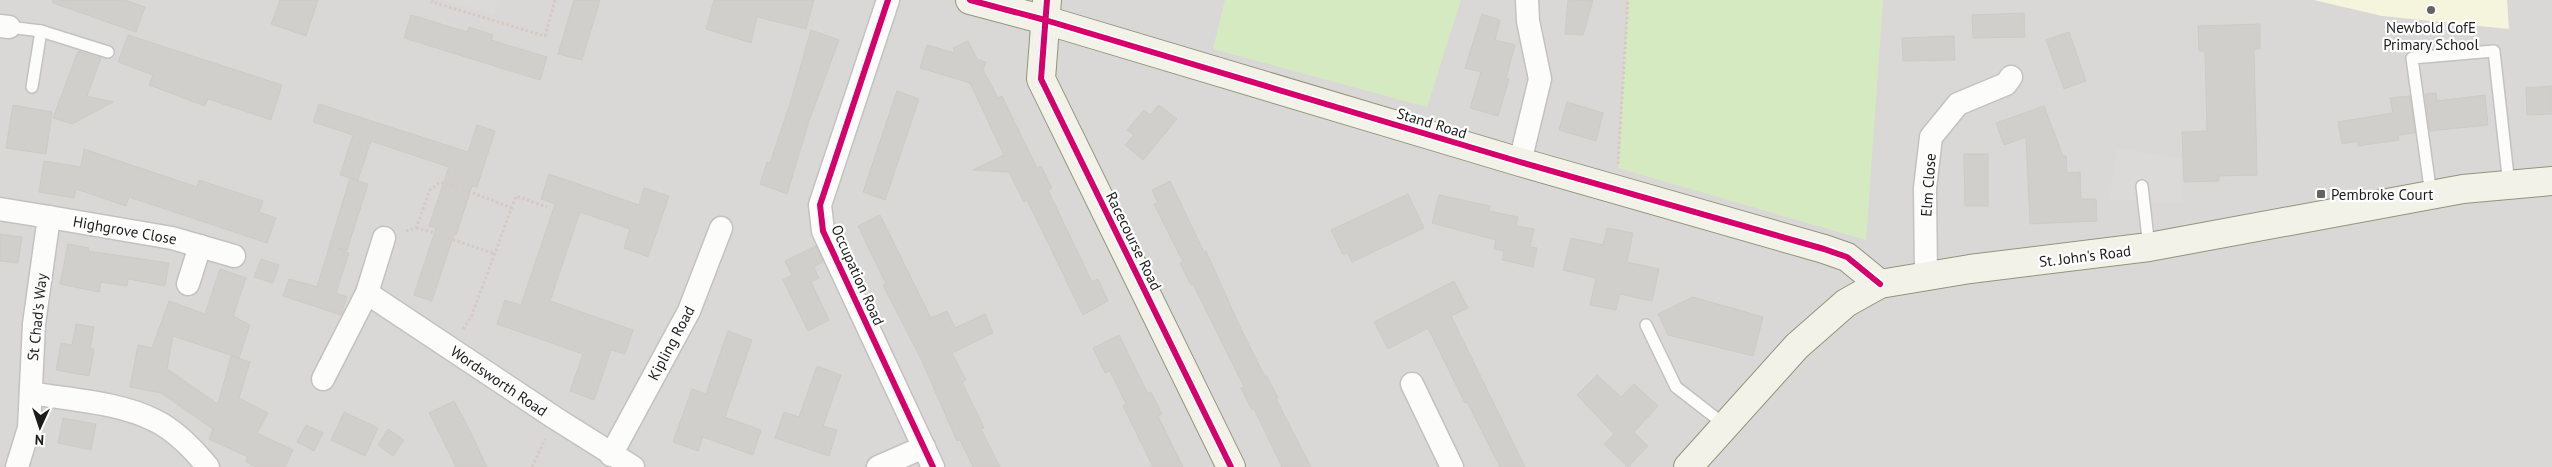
<svg xmlns="http://www.w3.org/2000/svg" width="2552" height="467" viewBox="0 0 2552 467" font-family="'PT Sans',sans-serif">
  <style>
    .residential { fill: #dad8d6 }
    .education { fill: #f5f5de }
    .grass { fill: #d6eac1 }
    .parking { fill: #dbdad8 }
    .building { fill: #d1cfcb; stroke: #cecac5 }
    .lines { fill: none; stroke-linecap: round; stroke-linejoin: round }
    .lane-casing { stroke: #c3c2c0; stroke-width: 14 }
    .street-casing { stroke: #c3c2c0; stroke-width: 25 }
    .secondary-casing { stroke: #92947c; stroke-width: 30 }
    .path { stroke: #d7c8c3; stroke-width: 3; stroke-dasharray: 2.5 2.5; stroke-linecap: butt }
    .lane { stroke: #fcfcfb; stroke-width: 11 }
    .street { stroke: #fcfcfb; stroke-width: 22 }
    .secondary { stroke: #f2f2e8; stroke-width: 28 }
    .cycleway-casing { stroke: #fff; stroke-width: 9 }
    .cycleway { stroke: #d6006c; stroke-width: 6 }
    .poi-dot { fill: #646462; stroke: #fff; stroke-width: 2 }
    .labels { text-anchor: middle; dominant-baseline: central; stroke-width: 4.5; stroke-linejoin: round; paint-order: stroke }
    .poi-label { font-size: 15px; fill: #1c1c1c; stroke: #fff }
    .street-label { font-size: 15px; fill: #1c1c1c; stroke: #fff }
  </style>
  <rect width="100%" height="100%" fill="#ebe9e4"/>
  <rect class="residential" x="0" y="0" width="2552" height="467"/>
  <path class="education" d="M 2314,0 L 2507,0 L 2509,29 L 2382,16 Z"/>
  <g class="grass">
    <path d="M 1225,0 L 1461,0 L 1427,107 L 1213,49 Z"/>
    <path d="M 1628,0 L 1883,0 L 1866,240 L 1618,168 Z"/>
  </g>
  <g class="parking">
    <path d="M 444,0 L 498,0 L 494,15 Z"/>
    <path d="M 2117,148 L 2181,158 L 2182,202 L 2109,200 Z"/>
  </g>
  <g class="building">
    <path d="M 53,0 L 125,0 L 145,7 L 136,32 L 53,3 Z"/>
    <path d="M 280,0 L 318,0 L 306,36 L 271,24 Z"/>
    <path d="M 574,0 L 600,0 L 582,60 L 558,54 Z"/>
    <path d="M 714,0 L 814,0 L 806,29 L 757,17 L 751,43 L 706,29 Z"/>
    <path d="M 1568,0 L 1593,0 L 1583,35 L 1565,34 Z"/>
    <path d="M 2024,13 L 2025,37 L 1973,38 L 1972,15 Z"/>
    <path d="M 1482,14 L 1500,20 L 1495,40 L 1515,45 L 1506,78 L 1509,79 L 1498,116 L 1470,108 L 1481,72 L 1465,68 Z"/>
    <path d="M 411,15 L 467,32 L 469,27 L 493,35 L 491,40 L 547,57 L 540,80 L 404,38 Z"/>
    <path d="M 2260,24 L 2260,49 L 2254,49 L 2257,175 L 2219,176 L 2219,181 L 2184,182 L 2182,132 L 2207,131 L 2205,51 L 2199,51 L 2198,26 Z"/>
    <path d="M 811,30 L 839,40 L 809,121 L 787,194 L 760,184 L 767,162 L 770,163 L 790,104 Z"/>
    <path d="M 2069,32 L 2086,81 L 2064,89 L 2046,40 Z"/>
    <path d="M 128,35 L 282,85 L 271,120 L 208,99 L 205,106 L 149,85 L 153,75 L 118,62 Z"/>
    <path d="M 1954,36 L 1955,60 L 1903,61 L 1902,38 Z"/>
    <path d="M 968,41 L 977,59 L 986,62 L 983,70 L 998,98 L 1002,96 L 1037,168 L 1041,166 L 1052,188 L 1048,190 L 1092,282 L 1098,279 L 1108,301 L 1083,315 L 1027,200 L 1024,202 L 1009,172 L 973,170 L 1004,155 L 970,83 L 920,68 L 927,45 L 955,53 L 953,48 Z"/>
    <path d="M 78,51 L 101,58 L 87,96 L 113,102 L 72,124 L 53,118 Z"/>
    <path d="M 2552,86 L 2552,114 L 2527,115 L 2526,88 Z"/>
    <path d="M 897,91 L 919,99 L 885,200 L 863,192 Z"/>
    <path d="M 2436,93 L 2437,101 L 2485,95 L 2488,125 L 2430,131 L 2425,94 Z"/>
    <path d="M 2410,96 L 2415,133 L 2398,135 L 2399,140 L 2358,146 L 2358,141 L 2342,144 L 2338,122 L 2393,113 L 2390,98 Z"/>
    <path d="M 1567,102 L 1603,113 L 1596,141 L 1559,130 Z"/>
    <path d="M 319,104 L 468,152 L 477,125 L 495,131 L 477,187 L 472,186 L 456,235 L 454,234 L 432,301 L 414,295 L 436,228 L 429,226 L 449,167 L 371,141 L 358,180 L 340,175 L 353,135 L 313,122 Z"/>
    <path d="M 13,105 L 52,112 L 46,154 L 6,148 Z"/>
    <path d="M 1159,105 L 1177,119 L 1143,160 L 1125,145 L 1134,135 L 1127,130 L 1144,110 L 1150,115 Z"/>
    <path d="M 2044,106 L 2063,156 L 2066,156 L 2067,173 L 2080,172 L 2081,199 L 2096,199 L 2097,221 L 2030,224 L 2026,137 L 2004,145 L 1996,123 Z"/>
    <path d="M 84,149 L 197,187 L 199,180 L 263,201 L 259,212 L 276,218 L 267,243 L 129,197 L 126,206 L 76,189 L 74,198 L 39,192 L 44,161 L 81,167 Z"/>
    <path d="M 1964,154 L 1988,154 L 1988,206 L 1965,206 Z"/>
    <path d="M 549,174 L 639,205 L 644,188 L 669,196 L 648,257 L 624,248 L 630,229 L 580,212 L 550,301 L 633,330 L 625,354 L 611,350 L 594,400 L 570,391 L 583,354 L 497,324 L 505,300 L 521,305 L 555,204 L 541,199 Z"/>
    <path d="M 350,178 L 368,184 L 347,250 L 337,248 L 349,253 L 336,293 L 347,297 L 341,315 L 283,296 L 289,279 L 317,287 Z"/>
    <path d="M 1170,181 L 1204,252 L 1206,251 L 1241,329 L 1265,377 L 1267,376 L 1278,398 L 1276,399 L 1311,467 L 1282,467 L 1254,409 L 1252,410 L 1241,388 L 1244,387 L 1193,284 L 1191,285 L 1180,263 L 1183,262 L 1154,204 L 1158,203 L 1152,190 Z"/>
    <path d="M 1408,194 L 1424,228 L 1352,262 L 1347,252 L 1343,255 L 1331,230 Z"/>
    <path d="M 1439,195 L 1490,206 L 1489,211 L 1518,217 L 1516,226 L 1534,229 L 1530,247 L 1537,248 L 1533,267 L 1502,260 L 1504,251 L 1494,249 L 1496,240 L 1432,223 Z"/>
    <path d="M 880,215 L 931,318 L 947,311 L 955,328 L 985,314 L 993,333 L 952,353 L 966,380 L 962,382 L 984,428 L 981,429 L 1000,467 L 973,467 L 960,440 L 957,441 L 922,361 L 883,285 L 886,284 L 858,226 Z"/>
    <path d="M 1607,228 L 1633,233 L 1627,262 L 1659,269 L 1652,301 L 1620,294 L 1616,310 L 1590,305 L 1596,278 L 1563,270 L 1571,238 L 1603,245 Z"/>
    <path d="M 0,234 L 22,237 L 18,263 L 0,261 Z"/>
    <path d="M 68,244 L 89,248 L 88,251 L 169,263 L 165,286 L 128,279 L 127,286 L 101,282 L 99,292 L 60,284 Z"/>
    <path d="M 816,246 L 823,262 L 814,267 L 819,278 L 811,282 L 829,320 L 808,331 L 783,280 L 792,275 L 785,261 Z"/>
    <path d="M 261,259 L 279,265 L 273,283 L 254,277 Z"/>
    <path d="M 220,269 L 246,278 L 233,316 L 250,325 L 239,358 L 173,336 L 167,369 L 218,404 L 231,356 L 250,362 L 239,398 L 268,413 L 257,433 L 293,450 L 285,467 L 256,467 L 246,462 L 248,457 L 209,439 L 213,429 L 161,393 L 130,387 L 138,345 L 152,348 L 169,301 L 205,314 Z"/>
    <path d="M 1454,281 L 1468,308 L 1451,316 L 1525,467 L 1500,467 L 1467,402 L 1465,403 L 1428,328 L 1388,349 L 1374,322 Z"/>
    <path d="M 1693,297 L 1763,317 L 1753,356 L 1668,335 L 1658,314 Z"/>
    <path d="M 76,324 L 94,327 L 90,349 L 94,349 L 89,376 L 56,370 L 61,343 L 72,345 Z"/>
    <path d="M 728,331 L 752,340 L 725,417 L 761,430 L 753,455 L 703,437 L 698,451 L 673,442 L 692,389 L 706,394 Z"/>
    <path d="M 1119,335 L 1148,394 L 1151,392 L 1162,414 L 1158,416 L 1183,467 L 1153,467 L 1123,406 L 1126,404 L 1110,371 L 1105,373 L 1093,348 Z"/>
    <path d="M 817,366 L 841,375 L 823,426 L 837,430 L 829,456 L 775,438 L 784,412 L 799,417 Z"/>
    <path d="M 1597,375 L 1621,397 L 1634,384 L 1658,406 L 1634,432 L 1648,446 L 1628,467 L 1604,444 L 1614,434 L 1577,395 Z"/>
    <path d="M 454,401 L 468,427 L 487,467 L 456,467 L 429,413 Z"/>
    <path d="M 344,412 L 378,428 L 365,456 L 331,440 Z"/>
    <path d="M 63,418 L 96,424 L 91,450 L 58,443 Z"/>
    <path d="M 306,425 L 323,433 L 314,451 L 297,442 Z"/>
    <path d="M 388,429 L 404,440 L 393,456 L 378,445 Z"/>
  </g>
  <g class="lines">
    <defs>
      <g id="lane">
        <path d="M 9,27 L 41,31 L 108,52"/>
        <path d="M 32,87 L 41,31"/>
        <path d="M 2142,186 L 2149,247"/>
        <path d="M 2431,195 L 2412,58 L 2494,51 L 2509,185"/>
        <path d="M 1646,325 L 1676,387 L 1725,425"/>
      </g>
      <g id="street">
        <path d="M 888,0 L 820,205 L 823,231 L 933,467"/>
        <path d="M 0,26 L 9,27"/>
        <path d="M 1520,162 L 1540,79 L 1528,21 L 1527,0"/>
        <path d="M 0,209 L 49,217 L 34,324 L 29,428 L 17,467"/>
        <path d="M 49,217 L 172,238 L 234,256"/>
        <path d="M 384,238 L 367,293 L 555,418 L 633,467"/>
        <path d="M 1926,276 L 1925,188 L 1931,137 L 1958,104 L 2006,84 L 2011,77"/>
        <path d="M 188,284 L 200,246"/>
        <path d="M 323,379 L 367,293"/>
        <path d="M 1412,384 L 1452,467"/>
        <path d="M 31,393 C 71,400 119,402 156,421 C 176,431 194,450 208,467"/>
        <path d="M 611,455 L 689,311 L 721,228"/>
        <path d="M 878,467 L 924,447"/>
      </g>
      <g id="secondary">
        <path d="M 970,0 L 1045,20 L 1520,162 L 1824,249 L 1847,257 L 1880,284"/>
        <path d="M 1047,0 L 1041,79 L 1231,467"/>
        <path d="M 1688,467 L 1797,346 L 1846,303 L 1880,284 L 1970,269 L 2149,247 L 2463,189 L 2552,181"/>
      </g>
    </defs>
    <use href="#lane" class="lane-casing"/>
    <use href="#street" class="street-casing"/>
    <use href="#secondary" class="secondary-casing"/>
    <g class="path">
      <path d="M 433,0 L 432,2 L 545,36 L 555,0"/>
      <path d="M 1618,164 L 1628,0"/>
      <path d="M 468,191 L 512,208"/>
      <path d="M 416,228 L 435,233"/>
      <path d="M 406,231 L 416,228 L 430,190 L 440,182 L 457,187"/>
      <path d="M 448,238 L 495,254"/>
      <path d="M 463,329 L 472,315 L 516,196 L 547,207"/>
      <path d="M 532,467 L 545,439"/>
    </g>
    <use href="#lane" class="lane"/>
    <use href="#street" class="street"/>
    <use href="#secondary" class="secondary"/>
    <defs>
      <g id="cycleway">
        <path d="M 888,0 L 820,205 L 823,231 L 933,467"/>
        <path d="M 970,0 L 1045,20 L 1520,162 L 1824,249 L 1847,257 L 1880,284"/>
        <path d="M 1047,0 L 1041,79 L 1231,467"/>
      </g>
    </defs>
    <use href="#cycleway" class="cycleway-casing"/>
    <use href="#cycleway" class="cycleway"/>
  </g>
  <g class="poi-dot">
    <circle cx="2431" cy="10" r="5"/>
    <rect x="2316" y="189" width="10" height="10" rx="2.5"/>
  </g>
  <g class="labels">
    <g class="poi-label">
      <text x="2431" y="27">Newbold CofE<tspan x="2431" dy="17">Primary School</tspan></text>
      <text x="2331" y="194" text-anchor="start">Pembroke Court</text>
    </g>
    <g class="street-label">
      <text transform="translate(1432 123) rotate(17)">Stand Road</text>
      <text transform="translate(1928 185) rotate(-86)">Elm Close</text>
      <text transform="translate(125 230) rotate(10)">Highgrove Close</text>
      <text transform="translate(1134 241) rotate(64)">Racecourse Road</text>
      <text transform="translate(2085 256) rotate(-7)">St. John's Road</text>
      <text transform="translate(858 275) rotate(66)">Occupation Road</text>
      <text transform="translate(37 317) rotate(-84)">St Chad's Way</text>
      <text transform="translate(671 343) rotate(-62)">Kipling Road</text>
      <text transform="translate(499 381) rotate(34)">Wordsworth Road</text>
    </g>
  </g>
  <g transform="translate(40 427) rotate(183)" stroke="#ffffff" stroke-width="4" paint-order="stroke">
  <path d="M0-4L9 19L0 12L-9 19Z" fill="#1c1c1c"/>
  <text y="-8" font-size="14" font-weight="bold" text-anchor="middle" fill="#1c1c1c">N</text>
  </g>
</svg>
